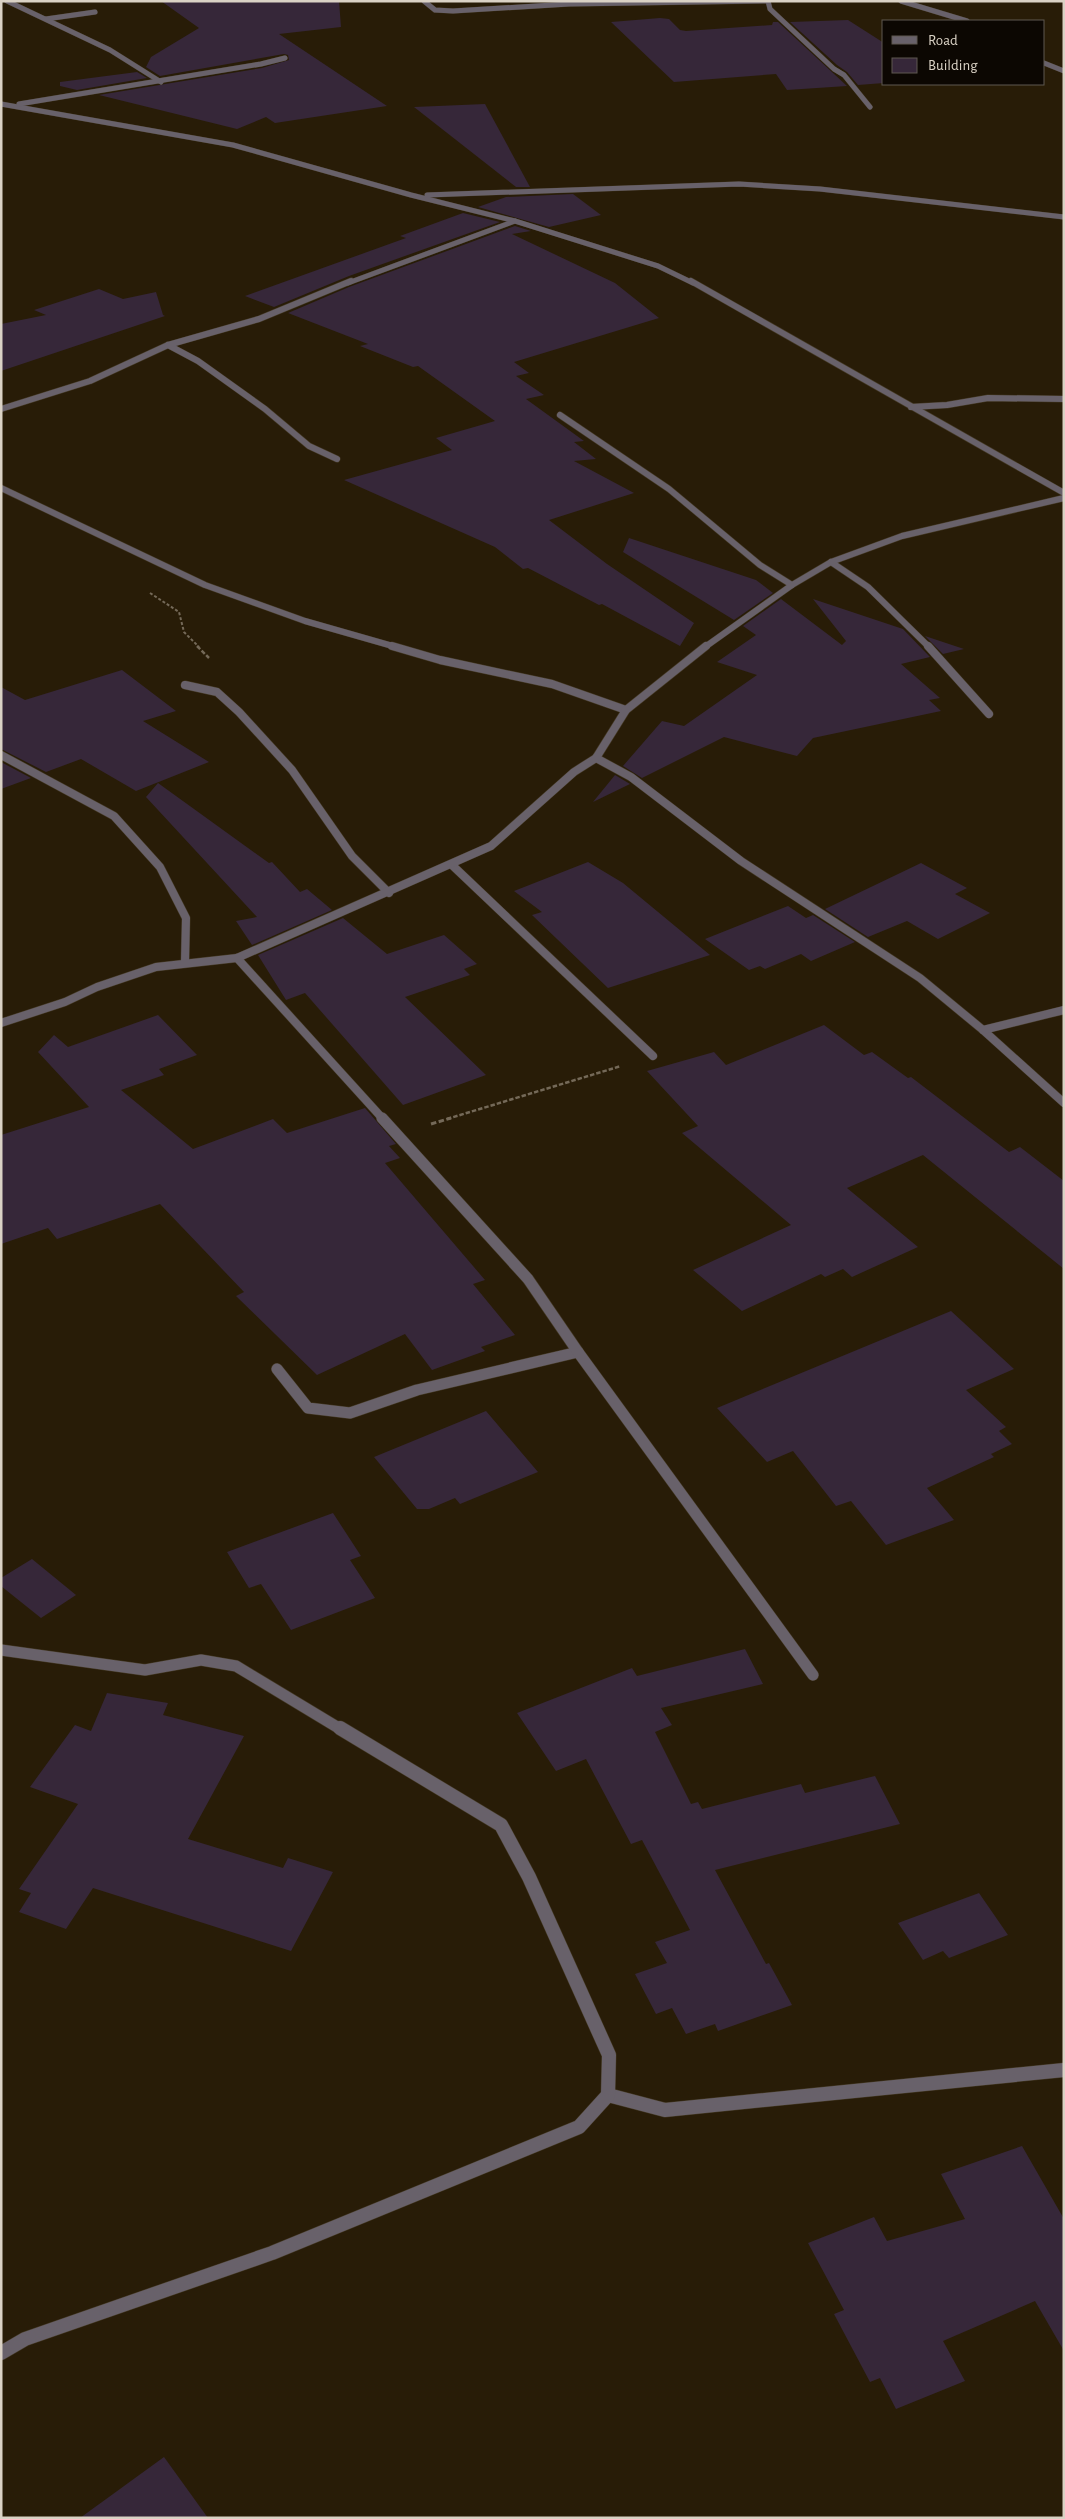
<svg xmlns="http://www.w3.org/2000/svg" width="1065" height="2519" viewBox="0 0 1065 2519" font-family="'Alegreya Sans',sans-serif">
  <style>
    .building { fill: #362739 }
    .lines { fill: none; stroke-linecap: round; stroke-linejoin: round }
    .lane-far2-casing { stroke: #443925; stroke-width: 5.5 }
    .lane-far1-casing { stroke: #443925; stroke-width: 9 }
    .lane-casing { stroke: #443925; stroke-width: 12 }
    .street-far4-casing { stroke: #443925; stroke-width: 5.5 }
    .street-far3-casing { stroke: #443925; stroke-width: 7 }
    .street-far2-casing { stroke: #443925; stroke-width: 9 }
    .street-far1-casing { stroke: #443925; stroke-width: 12 }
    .street-casing { stroke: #443925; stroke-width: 15 }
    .path-far2 { stroke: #746958; stroke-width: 2; stroke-dasharray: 3 2; stroke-linecap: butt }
    .path-far1 { stroke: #746958; stroke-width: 2.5; stroke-dasharray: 4.5 2; stroke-linecap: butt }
    .path { stroke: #746958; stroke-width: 3; stroke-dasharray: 5.5 2.5; stroke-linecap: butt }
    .lane-far2 { stroke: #68616a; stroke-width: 5 }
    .lane-far1 { stroke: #68616a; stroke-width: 8 }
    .lane { stroke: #68616a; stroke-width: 11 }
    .street-far4 { stroke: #68616a; stroke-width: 5 }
    .street-far3 { stroke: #68616a; stroke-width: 6 }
    .street-far2 { stroke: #68616a; stroke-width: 8 }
    .street-far1 { stroke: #68616a; stroke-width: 11 }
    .street { stroke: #68616a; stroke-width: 14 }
  </style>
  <rect width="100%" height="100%" fill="#281c07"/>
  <g class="building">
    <path d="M 161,1 L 339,1 L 341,27 L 279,34 L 387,106 L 275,123 L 266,117 L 237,129 L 99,95 L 262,68 L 289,60 L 288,55 L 284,54 L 160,76 L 146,67 L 151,57 L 199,28 Z"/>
    <path d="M 660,18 L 669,19 L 680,30 L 686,31 L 772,25 L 773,22 L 778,22 L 847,86 L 787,90 L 776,74 L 674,82 L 611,22 Z"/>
    <path d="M 848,20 L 884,43 L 884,83 L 858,85 L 847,72 L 837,65 L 790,22 Z"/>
    <path d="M 137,72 L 147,78 L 77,90 L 60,86 L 60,82 Z"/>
    <path d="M 485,104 L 530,187 L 516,187 L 414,107 Z"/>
    <path d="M 573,194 L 601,215 L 549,227 L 478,207 L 506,197 Z"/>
    <path d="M 463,213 L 500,222 L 349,276 L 274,307 L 245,296 L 406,238 L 400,236 Z"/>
    <path d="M 515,226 L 531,231 L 512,234 L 615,283 L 659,318 L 514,362 L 529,373 L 516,376 L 544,395 L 526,399 L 584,441 L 574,442 L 596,459 L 574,461 L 634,493 L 549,520 L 607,564 L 694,623 L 680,646 L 602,604 L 599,605 L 528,568 L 523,569 L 495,547 L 344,480 L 452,450 L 436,438 L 495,421 L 418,366 L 413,367 L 360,346 L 368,344 L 288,313 L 349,287 Z"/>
    <path d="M 99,289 L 123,299 L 156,292 L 163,315 L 165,316 L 1,371 L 1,324 L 46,315 L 34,310 Z"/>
    <path d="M 629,538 L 756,580 L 773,593 L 734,620 L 623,552 Z"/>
    <path d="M 781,599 L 842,645 L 846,641 L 813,599 L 903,629 L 930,657 L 901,664 L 940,698 L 929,700 L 941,711 L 813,738 L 797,756 L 724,737 L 642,778 L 623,766 L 662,721 L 684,726 L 757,675 L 717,662 L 756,635 L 743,626 Z"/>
    <path d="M 925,636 L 964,649 L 943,654 Z"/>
    <path d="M 122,670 L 176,711 L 143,721 L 209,762 L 136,791 L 81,759 L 46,772 L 1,749 L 1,687 L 25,700 Z"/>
    <path d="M 1,762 L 31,778 L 1,789 Z"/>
    <path d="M 615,775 L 630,784 L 593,802 Z"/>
    <path d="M 158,783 L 269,863 L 272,862 L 300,892 L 307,889 L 332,910 L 252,945 L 236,921 L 257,917 L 146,797 Z"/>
    <path d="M 588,862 L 623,883 L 710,955 L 608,988 L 532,915 L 542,912 L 514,891 Z"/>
    <path d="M 921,863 L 967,888 L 955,894 L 990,913 L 938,939 L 907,921 L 868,937 L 825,909 Z"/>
    <path d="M 788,906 L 806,918 L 813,915 L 855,942 L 811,961 L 801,954 L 765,969 L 760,966 L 749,970 L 705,939 Z"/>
    <path d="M 343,918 L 387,954 L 444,935 L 477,964 L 464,969 L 470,975 L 405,997 L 486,1075 L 403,1105 L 305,993 L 286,1000 L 258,955 Z"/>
    <path d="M 158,1015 L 197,1055 L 159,1069 L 164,1075 L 121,1090 L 193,1149 L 273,1119 L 287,1133 L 365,1108 L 396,1144 L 389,1146 L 400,1158 L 385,1163 L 485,1280 L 473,1284 L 515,1335 L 481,1347 L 485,1351 L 432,1370 L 405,1334 L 317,1375 L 236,1296 L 244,1292 L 160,1204 L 57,1239 L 48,1228 L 1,1244 L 1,1135 L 89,1107 L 38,1052 L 54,1035 L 68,1047 Z"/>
    <path d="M 824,1025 L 864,1055 L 872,1052 L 908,1078 L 911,1077 L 1009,1152 L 1020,1147 L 1064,1181 L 1064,1269 L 923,1155 L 847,1188 L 918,1247 L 852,1277 L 843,1269 L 825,1277 L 821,1274 L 742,1311 L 693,1270 L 791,1225 L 682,1133 L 698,1126 L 647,1071 L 714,1052 L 726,1065 Z"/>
    <path d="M 951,1311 L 1014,1369 L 966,1390 L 1006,1427 L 999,1431 L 1012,1444 L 991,1454 L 994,1457 L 927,1488 L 954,1520 L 886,1545 L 851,1501 L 836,1506 L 793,1451 L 767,1462 L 717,1408 Z"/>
    <path d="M 486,1411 L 538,1472 L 460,1504 L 455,1498 L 429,1509 L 417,1509 L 374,1457 Z"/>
    <path d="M 333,1513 L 361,1556 L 350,1560 L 375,1598 L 291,1630 L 261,1584 L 249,1588 L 227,1552 Z"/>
    <path d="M 32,1559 L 76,1595 L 41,1618 L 1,1586 L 1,1578 Z"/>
    <path d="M 745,1649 L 763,1684 L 661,1708 L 672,1725 L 655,1732 L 691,1804 L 698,1802 L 702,1809 L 801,1784 L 805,1793 L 875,1776 L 900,1824 L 715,1870 L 766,1964 L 769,1963 L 792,2005 L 718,2031 L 715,2024 L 686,2034 L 672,2008 L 656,2014 L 635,1974 L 667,1963 L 655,1942 L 690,1930 L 642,1840 L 631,1844 L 586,1759 L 556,1771 L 517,1713 L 632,1668 L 637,1676 Z"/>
    <path d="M 107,1693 L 168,1703 L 163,1715 L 244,1736 L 188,1839 L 283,1868 L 288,1858 L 333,1872 L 291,1951 L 93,1888 L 66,1929 L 19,1912 L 31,1893 L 19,1889 L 78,1804 L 30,1787 L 75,1725 L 91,1731 Z"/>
    <path d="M 979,1893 L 1008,1935 L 949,1958 L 943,1951 L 923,1960 L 898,1923 Z"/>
    <path d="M 1022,2146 L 1064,2219 L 1064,2351 L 1035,2301 L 943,2341 L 965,2381 L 896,2409 L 880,2378 L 870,2382 L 834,2314 L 844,2310 L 808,2243 L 874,2217 L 887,2241 L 965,2219 L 941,2174 Z"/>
    <path d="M 164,2457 L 208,2518 L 80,2518 Z"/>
  </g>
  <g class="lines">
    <defs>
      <g id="lane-far2">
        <path d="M 768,1 L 770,9 L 834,69 L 844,75 L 870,107"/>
        <path d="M 46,19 L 95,12"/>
      </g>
      <path id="lane-far1" d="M 185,685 L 217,692 L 239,712 L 292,770 L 352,856 L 389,893"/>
      <path id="lane" d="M 277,1369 L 308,1408 L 350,1413 L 417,1390 L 578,1352"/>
      <g id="street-far4">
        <path d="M 7,1 L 110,50 L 161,82"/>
        <path d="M 424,1 L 435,10 L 453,11 L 569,4 L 766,1"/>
        <path d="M 901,1 L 967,21"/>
        <path d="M 1044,63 L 1064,71"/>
        <path d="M 1,104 L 233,145 L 411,195 L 515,221 L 658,266 L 693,283"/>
        <path d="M 19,104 L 261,64 L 285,58"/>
        <path d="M 427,195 L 739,184 L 820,189 L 1064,217"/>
        <path d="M 348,283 L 515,221"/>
      </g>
      <g id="street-far3">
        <path d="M 691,281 L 1064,493"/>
        <path d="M 168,345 L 198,361 L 265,409 L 309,446 L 337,459"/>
        <path d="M 911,407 L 947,405 L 988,398 L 1064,399"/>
        <path d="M 1,409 L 90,381 L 168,345 L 259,319 L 351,281"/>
        <path d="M 560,415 L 669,489 L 760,565 L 792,585"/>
        <path d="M 1,488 L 205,585 L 305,621 L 396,647"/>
        <path d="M 831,562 L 868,587 L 929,647"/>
        <path d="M 705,647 L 792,585 L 831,562 L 902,536 L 1064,498"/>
      </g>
      <g id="street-far2">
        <path d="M 392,646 L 440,660 L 552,684 L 626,710"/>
        <path d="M 928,646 L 989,714"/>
        <path d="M 1,755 L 114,816 L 160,867 L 186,918 L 185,962"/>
        <path d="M 596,758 L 631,777 L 741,861 L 920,978 L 983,1030 L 1064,1103"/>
        <path d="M 452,865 L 653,1056"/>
        <path d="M 237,958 L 383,1119"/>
        <path d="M 1,1023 L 65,1002 L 97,987 L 156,967 L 237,958 L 491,846 L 574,772 L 596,758 L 626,710 L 706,646"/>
        <path d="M 983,1030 L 1064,1010"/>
      </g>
      <g id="street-far1">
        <path d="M 382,1118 L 528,1279 L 578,1352 L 813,1675"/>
        <path d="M 1,1650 L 145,1670 L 201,1660 L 236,1666 L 342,1730"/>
      </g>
      <g id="street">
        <path d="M 608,2095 L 665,2110 L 1064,2070"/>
        <path d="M 1,2353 L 25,2339 L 272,2253 L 579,2127 L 608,2095 L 609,2055 L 529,1877 L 501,1825 L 340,1728"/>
      </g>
    </defs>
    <use href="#lane-far2" class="lane-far2-casing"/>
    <use href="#lane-far1" class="lane-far1-casing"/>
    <use href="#lane" class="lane-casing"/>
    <use href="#street-far4" class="street-far4-casing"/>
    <use href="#street-far3" class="street-far3-casing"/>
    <use href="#street-far2" class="street-far2-casing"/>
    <use href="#street-far1" class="street-far1-casing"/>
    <use href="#street" class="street-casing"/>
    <path class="path-far2" d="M 150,593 L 179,612 L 184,632 L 199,647"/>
    <g class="path-far1">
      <path d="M 197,646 L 209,658"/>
      <path d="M 447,1119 L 621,1066"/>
    </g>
    <path class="path" d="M 431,1124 L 451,1118"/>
    <use href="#lane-far2" class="lane-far2"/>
    <use href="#lane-far1" class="lane-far1"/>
    <use href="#lane" class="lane"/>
    <use href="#street-far4" class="street-far4"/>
    <use href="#street-far3" class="street-far3"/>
    <use href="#street-far2" class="street-far2"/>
    <use href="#street-far1" class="street-far1"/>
    <use href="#street" class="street"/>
  </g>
  <rect width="1065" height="2519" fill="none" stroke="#dad2c5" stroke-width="5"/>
  <rect x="882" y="20" width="162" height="65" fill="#0c0702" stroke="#5e5850"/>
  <rect x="892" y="36" width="25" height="8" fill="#68616a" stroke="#5e5850"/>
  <text x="928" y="45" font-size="15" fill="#dad2c5">Road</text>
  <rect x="892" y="58" width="25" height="15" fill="#362739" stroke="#5e5850"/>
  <text x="928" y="70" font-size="15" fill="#dad2c5">Building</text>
</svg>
